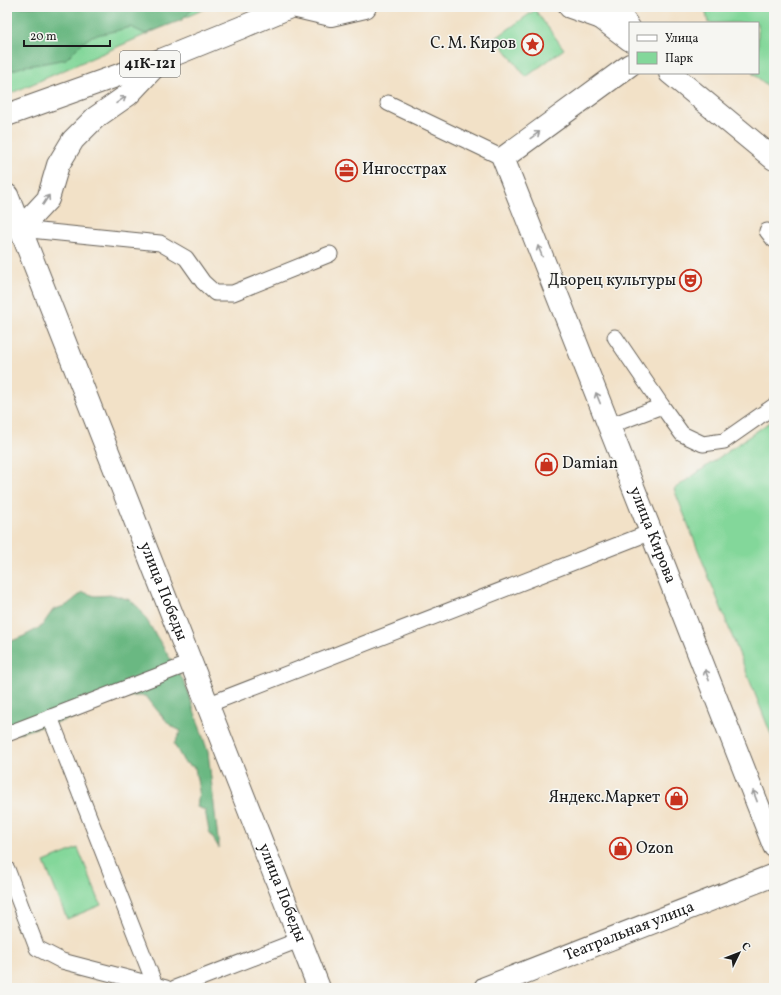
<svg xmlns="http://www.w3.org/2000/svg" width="781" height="995" viewBox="0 0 781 995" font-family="Vollkorn,serif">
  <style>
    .green { fill: #83d79a; stroke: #507a5b }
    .forest { fill: #6ab882; stroke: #436a4f }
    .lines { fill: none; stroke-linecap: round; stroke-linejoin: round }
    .lane-casing { stroke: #676158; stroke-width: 17 }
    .street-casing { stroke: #676158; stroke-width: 24 }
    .secondary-casing { stroke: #676158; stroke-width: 24 }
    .primary-casing { stroke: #676158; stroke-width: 24 }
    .lane { stroke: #fff; stroke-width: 15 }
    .street { stroke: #fff; stroke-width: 22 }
    .secondary { stroke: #fff; stroke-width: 22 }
    .primary { stroke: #fff; stroke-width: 22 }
    .oneway { stroke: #999 }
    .labels { text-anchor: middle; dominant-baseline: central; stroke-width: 3; stroke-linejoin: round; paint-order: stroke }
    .shield { fill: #f6f6f2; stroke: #5d5d5c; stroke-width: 1 }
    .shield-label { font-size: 15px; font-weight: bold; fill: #1c1c1c }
    .poi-label { font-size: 16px; fill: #1c1c1c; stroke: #f6f6f2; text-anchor: end }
    .street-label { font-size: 16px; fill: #1c1c1c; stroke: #f6f6f2 }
  </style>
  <rect width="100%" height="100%" fill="#f6f6f2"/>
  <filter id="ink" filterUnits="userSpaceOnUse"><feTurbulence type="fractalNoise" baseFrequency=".025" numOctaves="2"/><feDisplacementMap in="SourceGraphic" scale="8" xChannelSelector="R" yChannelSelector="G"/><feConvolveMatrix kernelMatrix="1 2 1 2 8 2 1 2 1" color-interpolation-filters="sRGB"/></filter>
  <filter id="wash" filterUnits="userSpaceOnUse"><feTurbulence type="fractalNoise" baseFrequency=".012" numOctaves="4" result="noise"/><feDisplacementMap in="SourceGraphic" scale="16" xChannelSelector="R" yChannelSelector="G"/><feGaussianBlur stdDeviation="0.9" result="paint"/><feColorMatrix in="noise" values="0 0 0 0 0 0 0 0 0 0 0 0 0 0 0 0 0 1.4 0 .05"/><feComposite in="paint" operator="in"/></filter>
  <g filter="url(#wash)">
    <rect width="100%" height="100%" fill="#f2e1c7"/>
    <g class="green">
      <path d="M 7,7 L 209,7 L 7,95 Z"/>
      <path d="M 705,7 L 774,7 L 774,91 L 752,73 L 758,73 L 758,23 L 708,23 Z"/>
      <path d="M 535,10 L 564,49 L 526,77 L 496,38 Z"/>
      <path d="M 774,419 L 774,742 L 674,489 Z"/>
      <path d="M 78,848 L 101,905 L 67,919 L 44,862 Z"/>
    </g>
    <g class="forest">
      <path d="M 7,7 L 194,7 L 182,20 L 145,34 L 131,27 L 115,31 L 92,36 L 81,44 L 66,59 L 40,64 L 25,66 L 7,72 Z"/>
      <path d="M 83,592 L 95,596 L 114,595 L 130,600 L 140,609 L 185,683 L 208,752 L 219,848 L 209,831 L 205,810 L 197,807 L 199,791 L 195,768 L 184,762 L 174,744 L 181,731 L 171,726 L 156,709 L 146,696 L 135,696 L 98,700 L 88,714 L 7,736 L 7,643 L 24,636 L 41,627 L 53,610 L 67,605 Z"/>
    </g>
  </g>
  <g filter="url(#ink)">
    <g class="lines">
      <defs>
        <g id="lane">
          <path d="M 388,103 L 503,158"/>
          <path d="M 20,229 L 160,243 L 186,258 L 203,282 L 215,293 L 233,293 L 330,254"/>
          <path d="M 767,231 L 774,240"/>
          <path d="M 615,337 L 662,406"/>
          <path d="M 609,426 L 662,406 L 682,434 L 703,444 L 724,441 L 774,406"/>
          <path d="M 207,705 L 651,532"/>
          <path d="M 50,717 L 155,985"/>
          <path d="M 7,734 L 191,663"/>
          <path d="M 7,869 L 37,948 L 62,961 L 166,988"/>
          <path d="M 175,988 L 299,940"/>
        </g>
        <g id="street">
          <path id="s1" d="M 630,65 L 503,158 L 651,532 L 774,846"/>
          <path id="s2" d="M 485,988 L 774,875"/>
        </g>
        <g id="secondary">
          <path d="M 297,7 L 331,15 L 365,7"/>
          <path d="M 570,7 L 601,18"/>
          <path d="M 591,7 L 601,18 L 630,40"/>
          <path d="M 615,7 L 630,29"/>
          <path d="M 670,73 L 774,159"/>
          <path id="s3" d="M 7,195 L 319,988"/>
          <path d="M 20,229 L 48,199 L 58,165 L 73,140 L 95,118 L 128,95 L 161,60"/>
        </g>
        <path id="primary" d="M 7,115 L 161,60 L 240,28 L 290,7"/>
      </defs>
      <use href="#lane" class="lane-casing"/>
      <use href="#street" class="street-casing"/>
      <use href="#secondary" class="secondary-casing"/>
      <use href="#primary" class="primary-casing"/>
      <use href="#lane" class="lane"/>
      <use href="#street" class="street"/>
      <use href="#secondary" class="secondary"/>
      <use href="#primary" class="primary"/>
    </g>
    <defs><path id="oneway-shaft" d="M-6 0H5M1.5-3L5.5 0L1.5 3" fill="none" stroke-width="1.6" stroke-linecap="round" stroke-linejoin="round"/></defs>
    <g class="oneway">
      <use href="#oneway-shaft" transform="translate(121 100) rotate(-35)"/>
      <use href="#oneway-shaft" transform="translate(535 135) rotate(-36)"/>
      <use href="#oneway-shaft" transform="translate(46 200) rotate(-57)"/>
      <use href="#oneway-shaft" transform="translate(540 251) rotate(-112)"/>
      <use href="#oneway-shaft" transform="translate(598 398) rotate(-112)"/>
      <use href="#oneway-shaft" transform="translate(707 675) rotate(-111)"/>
      <use href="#oneway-shaft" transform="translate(755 796) rotate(-111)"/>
    </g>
  </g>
  <defs>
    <symbol id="sight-ring" viewBox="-11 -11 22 22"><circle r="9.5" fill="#f6f6f2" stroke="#c8321e" stroke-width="1.5"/><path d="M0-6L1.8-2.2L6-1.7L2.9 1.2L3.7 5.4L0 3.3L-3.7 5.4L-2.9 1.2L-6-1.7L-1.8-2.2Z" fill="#c8321e"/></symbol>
    <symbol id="office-ring" viewBox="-11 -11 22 22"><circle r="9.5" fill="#f6f6f2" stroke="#c8321e" stroke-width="1.5"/><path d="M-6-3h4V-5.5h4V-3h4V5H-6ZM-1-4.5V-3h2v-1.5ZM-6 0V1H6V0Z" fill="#c8321e"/></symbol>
    <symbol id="theatre-ring" viewBox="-11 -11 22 22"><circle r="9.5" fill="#f6f6f2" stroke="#c8321e" stroke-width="1.5"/><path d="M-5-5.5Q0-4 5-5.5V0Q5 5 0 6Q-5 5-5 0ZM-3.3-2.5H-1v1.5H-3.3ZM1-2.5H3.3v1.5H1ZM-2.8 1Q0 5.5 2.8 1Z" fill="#c8321e"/></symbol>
    <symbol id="shop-ring" viewBox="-11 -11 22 22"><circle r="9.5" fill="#f6f6f2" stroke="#c8321e" stroke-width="1.5"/><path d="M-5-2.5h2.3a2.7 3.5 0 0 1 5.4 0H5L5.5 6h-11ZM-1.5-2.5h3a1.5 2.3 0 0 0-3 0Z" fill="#c8321e"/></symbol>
  </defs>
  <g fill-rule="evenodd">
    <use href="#sight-ring" x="520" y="32" width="25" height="25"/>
    <use href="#office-ring" x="334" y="158" width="25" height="25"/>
    <use href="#theatre-ring" x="678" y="268" width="25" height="25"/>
    <use href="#shop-ring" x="534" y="452" width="25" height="25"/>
    <use href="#shop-ring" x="664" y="786" width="25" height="25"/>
    <use href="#shop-ring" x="608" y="836" width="25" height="25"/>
  </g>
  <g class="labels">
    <rect class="shield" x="120" y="51" width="60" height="26" rx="3"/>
    <g class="shield-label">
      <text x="150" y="64">41К-121</text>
    </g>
    <g class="poi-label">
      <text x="516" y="44">С. М. Киров</text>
      <text x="362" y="170" text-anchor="start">Ингосстрах</text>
      <text x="676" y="281">Дворец культуры</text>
      <text x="562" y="464" text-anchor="start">Damian</text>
      <text x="660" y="798">Яндекс.Маркет</text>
      <text x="636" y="849" text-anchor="start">Ozon</text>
    </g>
    <g class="street-label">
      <text stroke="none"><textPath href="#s1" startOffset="563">улица Кирова</textPath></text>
      <text stroke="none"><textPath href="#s3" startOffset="426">улица Победы</textPath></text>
      <text stroke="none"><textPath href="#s3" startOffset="750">улица Победы</textPath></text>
      <text stroke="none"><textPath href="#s2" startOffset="155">Театральная улица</textPath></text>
    </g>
  </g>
  <rect width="781" height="995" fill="none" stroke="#f6f6f2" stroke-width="24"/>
  <rect x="629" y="22" width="130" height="52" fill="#f6f6f2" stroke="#9f9f9c"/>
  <rect x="637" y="35" width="20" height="6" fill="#ffffff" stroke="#9f9f9c"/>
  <text x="665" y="42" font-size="12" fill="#1c1c1c">Улица</text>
  <rect x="637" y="52" width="20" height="12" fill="#83d79a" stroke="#9f9f9c"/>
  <text x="665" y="62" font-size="12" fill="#1c1c1c">Парк</text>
  <g transform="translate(739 953) rotate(47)" stroke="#f6f6f2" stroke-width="3" paint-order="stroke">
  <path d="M0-3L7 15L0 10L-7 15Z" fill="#1c1c1c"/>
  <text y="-6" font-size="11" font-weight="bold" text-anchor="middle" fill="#1c1c1c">С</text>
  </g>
  <path d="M24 40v6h86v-6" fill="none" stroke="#1c1c1c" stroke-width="2"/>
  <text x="30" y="40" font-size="12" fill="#1c1c1c" stroke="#f6f6f2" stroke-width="3" paint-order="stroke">20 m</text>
</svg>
